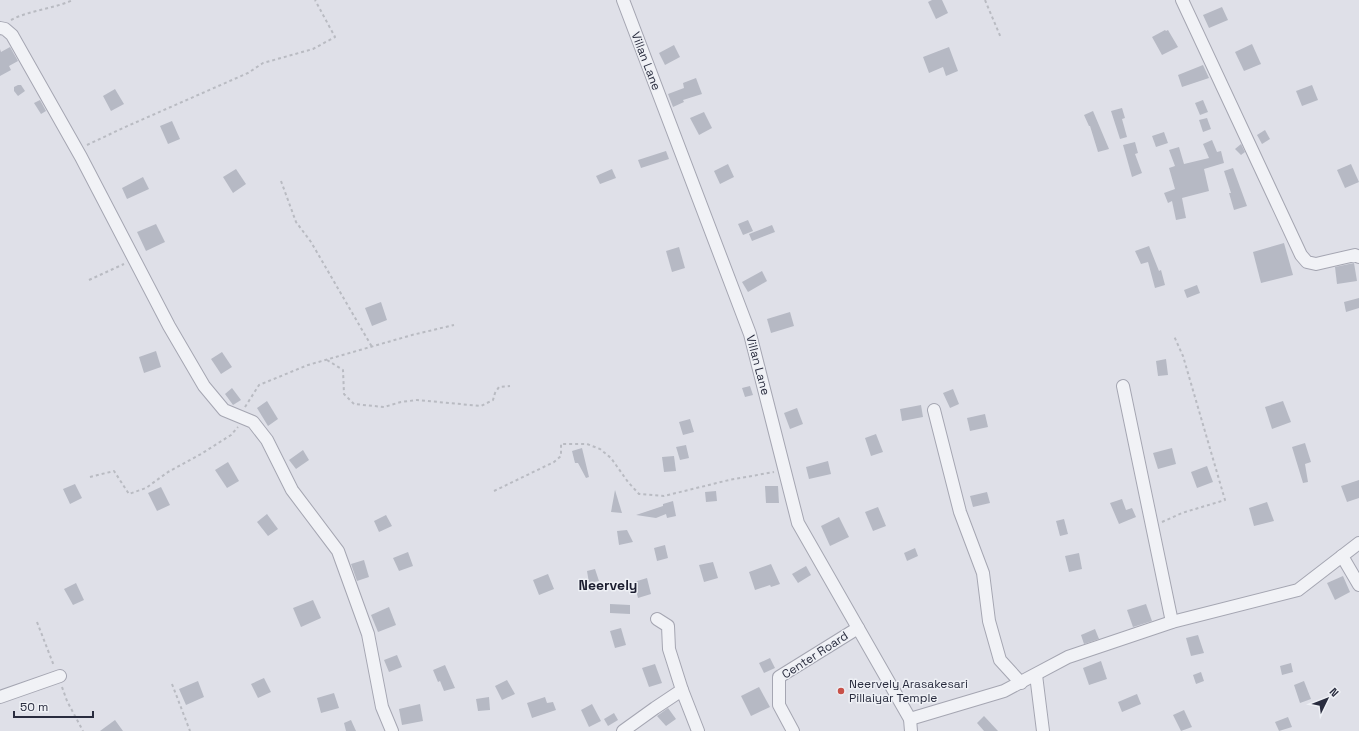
<svg xmlns="http://www.w3.org/2000/svg" width="1359" height="731" viewBox="0 0 1359 731" font-family="'Space Grotesk',sans-serif">
  <style>
    .building { fill: #b6b9c4 }
    .lines { fill: none; stroke-linecap: round; stroke-linejoin: round }
    .minor-casing { stroke: #a5a6b2; stroke-width: 14 }
    .path { stroke: #b9bbc2; stroke-width: 2; stroke-dasharray: 3 3; stroke-linecap: butt }
    .minor { stroke: #f1f2f6; stroke-width: 12 }
    .poi-dot { fill: #c85149; stroke: #eef0f5; stroke-width: 1.5 }
    .labels { text-anchor: middle; dominant-baseline: central; stroke-width: 3; stroke-linejoin: round; paint-order: stroke }
    .street-label { font-size: 12px; fill: #292c3e; stroke: #eef0f5 }
    .poi-label { font-size: 12px; fill: #292c3e; stroke: #eef0f5; text-anchor: start }
    .quarter-label { font-size: 14px; font-weight: bold; fill: #1b1d2f; stroke: #eef0f5 }
  </style>
  <rect width="100%" height="100%" fill="#dfe0e8"/>
  <g class="building">
    <path d="M 932,0 L 942,0 L 948,13 L 936,19 L 928,2 Z"/>
    <path d="M 1222,7 L 1228,20 L 1209,28 L 1203,15 Z"/>
    <path d="M 1165,30 L 1166,31 L 1168,30 L 1178,47 L 1162,55 L 1152,37 Z"/>
    <path d="M 1252,44 L 1261,64 L 1244,71 L 1235,52 Z"/>
    <path d="M 674,45 L 680,57 L 665,65 L 659,53 Z"/>
    <path d="M 10,47 L 18,61 L 9,66 L 11,70 L 0,76 L 0,49 L 1,52 Z"/>
    <path d="M 949,47 L 958,71 L 946,76 L 943,67 L 929,73 L 923,57 Z"/>
    <path d="M 1203,65 L 1209,78 L 1182,87 L 1178,75 Z"/>
    <path d="M 696,78 L 702,94 L 683,100 L 684,102 L 673,107 L 668,94 L 684,88 L 683,83 Z"/>
    <path d="M 18,85 L 21,85 L 25,91 L 18,96 L 14,91 L 14,87 Z"/>
    <path d="M 1312,85 L 1318,100 L 1302,106 L 1296,91 Z"/>
    <path d="M 115,89 L 124,104 L 111,111 L 103,96 Z"/>
    <path d="M 40,100 L 46,111 L 41,114 L 34,103 Z"/>
    <path d="M 1203,100 L 1208,112 L 1200,115 L 1195,103 Z"/>
    <path d="M 1122,108 L 1125,118 L 1122,119 L 1127,137 L 1120,139 L 1111,111 Z"/>
    <path d="M 1093,111 L 1109,149 L 1098,152 L 1090,126 L 1089,126 L 1084,115 Z"/>
    <path d="M 704,112 L 712,128 L 699,135 L 690,118 Z"/>
    <path d="M 1207,118 L 1211,129 L 1203,132 L 1199,120 Z"/>
    <path d="M 172,121 L 180,139 L 168,144 L 160,126 Z"/>
    <path d="M 1265,130 L 1270,139 L 1262,144 L 1257,135 Z"/>
    <path d="M 1164,132 L 1168,143 L 1156,147 L 1152,136 Z"/>
    <path d="M 1212,140 L 1217,152 L 1221,151 L 1224,163 L 1204,169 L 1209,191 L 1182,198 L 1186,218 L 1176,220 L 1172,201 L 1168,203 L 1164,193 L 1175,189 L 1169,168 L 1175,166 L 1169,150 L 1179,147 L 1184,164 L 1209,158 L 1203,144 Z"/>
    <path d="M 1135,142 L 1138,153 L 1135,154 L 1142,173 L 1132,177 L 1123,145 Z"/>
    <path d="M 1241,144 L 1245,152 L 1241,155 L 1235,149 Z"/>
    <path d="M 666,151 L 669,159 L 641,168 L 638,160 Z"/>
    <path d="M 728,164 L 734,177 L 720,184 L 714,171 Z"/>
    <path d="M 1351,164 L 1359,182 L 1345,188 L 1337,170 Z"/>
    <path d="M 1233,168 L 1247,206 L 1234,210 L 1229,193 L 1231,193 L 1224,171 Z"/>
    <path d="M 236,169 L 246,184 L 233,193 L 223,177 Z"/>
    <path d="M 612,169 L 616,178 L 600,184 L 596,176 Z"/>
    <path d="M 143,177 L 149,189 L 127,199 L 122,188 Z"/>
    <path d="M 748,220 L 753,231 L 743,235 L 738,224 Z"/>
    <path d="M 156,224 L 165,242 L 146,251 L 137,232 Z"/>
    <path d="M 772,225 L 775,232 L 752,241 L 749,234 Z"/>
    <path d="M 1284,243 L 1293,275 L 1261,283 L 1253,252 Z"/>
    <path d="M 1149,246 L 1159,271 L 1161,270 L 1165,285 L 1155,288 L 1148,262 L 1141,264 L 1135,251 Z"/>
    <path d="M 679,247 L 685,268 L 672,272 L 666,251 Z"/>
    <path d="M 1354,263 L 1357,281 L 1337,284 L 1335,267 Z"/>
    <path d="M 762,271 L 767,281 L 748,292 L 742,282 Z"/>
    <path d="M 1197,285 L 1200,293 L 1187,298 L 1184,290 Z"/>
    <path d="M 1359,298 L 1359,308 L 1346,312 L 1344,302 Z"/>
    <path d="M 381,302 L 387,320 L 372,326 L 365,308 Z"/>
    <path d="M 790,312 L 794,326 L 771,333 L 767,319 Z"/>
    <path d="M 156,351 L 161,367 L 144,373 L 139,357 Z"/>
    <path d="M 222,352 L 232,367 L 221,374 L 211,359 Z"/>
    <path d="M 1166,359 L 1168,375 L 1158,376 L 1156,361 Z"/>
    <path d="M 750,386 L 753,395 L 745,397 L 742,388 Z"/>
    <path d="M 232,388 L 241,400 L 233,405 L 225,394 Z"/>
    <path d="M 953,389 L 959,404 L 950,408 L 943,393 Z"/>
    <path d="M 267,401 L 278,419 L 268,426 L 257,408 Z"/>
    <path d="M 1283,401 L 1291,422 L 1272,429 L 1265,407 Z"/>
    <path d="M 921,405 L 923,417 L 902,421 L 900,409 Z"/>
    <path d="M 797,408 L 803,424 L 790,429 L 784,413 Z"/>
    <path d="M 985,414 L 988,427 L 970,431 L 967,418 Z"/>
    <path d="M 690,419 L 694,432 L 683,435 L 679,422 Z"/>
    <path d="M 876,434 L 883,452 L 871,456 L 865,438 Z"/>
    <path d="M 1305,443 L 1311,462 L 1305,464 L 1308,482 L 1303,483 L 1292,447 Z"/>
    <path d="M 686,445 L 689,458 L 680,460 L 676,447 Z"/>
    <path d="M 582,448 L 589,477 L 586,478 L 578,463 L 575,463 L 572,451 Z"/>
    <path d="M 1172,448 L 1176,464 L 1158,469 L 1153,453 Z"/>
    <path d="M 303,450 L 309,460 L 296,469 L 289,460 Z"/>
    <path d="M 674,456 L 676,471 L 664,472 L 662,457 Z"/>
    <path d="M 828,461 L 831,474 L 809,479 L 806,467 Z"/>
    <path d="M 228,462 L 239,481 L 227,488 L 215,470 Z"/>
    <path d="M 1207,466 L 1213,482 L 1197,488 L 1191,472 Z"/>
    <path d="M 1359,480 L 1359,498 L 1347,502 L 1341,486 Z"/>
    <path d="M 75,484 L 82,498 L 70,504 L 63,489 Z"/>
    <path d="M 765,486 L 778,486 L 779,503 L 766,503 Z"/>
    <path d="M 161,487 L 170,505 L 157,511 L 148,493 Z"/>
    <path d="M 615,490 L 622,513 L 611,512 Z"/>
    <path d="M 716,491 L 717,501 L 706,502 L 705,492 Z"/>
    <path d="M 987,492 L 990,503 L 973,507 L 970,496 Z"/>
    <path d="M 1122,499 L 1126,510 L 1132,508 L 1136,517 L 1119,524 L 1110,503 Z"/>
    <path d="M 673,501 L 676,516 L 667,518 L 666,514 L 656,518 L 636,515 L 663,506 L 663,504 Z"/>
    <path d="M 1267,502 L 1274,521 L 1254,526 L 1249,508 Z"/>
    <path d="M 878,507 L 886,526 L 873,531 L 865,512 Z"/>
    <path d="M 267,514 L 278,529 L 268,536 L 257,522 Z"/>
    <path d="M 386,515 L 392,526 L 379,532 L 374,521 Z"/>
    <path d="M 839,517 L 849,537 L 830,546 L 821,526 Z"/>
    <path d="M 1064,519 L 1068,534 L 1060,536 L 1056,521 Z"/>
    <path d="M 627,530 L 633,542 L 619,545 L 617,531 Z"/>
    <path d="M 665,545 L 668,558 L 657,561 L 654,548 Z"/>
    <path d="M 915,548 L 918,556 L 907,561 L 904,553 Z"/>
    <path d="M 408,552 L 413,566 L 399,571 L 393,558 Z"/>
    <path d="M 1079,553 L 1082,569 L 1069,572 L 1065,556 Z"/>
    <path d="M 364,560 L 369,577 L 357,581 L 351,564 Z"/>
    <path d="M 713,562 L 718,578 L 704,582 L 699,565 Z"/>
    <path d="M 771,564 L 780,584 L 771,587 L 770,585 L 755,590 L 749,572 Z"/>
    <path d="M 806,566 L 811,575 L 798,583 L 792,574 Z"/>
    <path d="M 595,569 L 599,581 L 589,583 L 587,571 Z"/>
    <path d="M 548,574 L 554,589 L 539,595 L 533,580 Z"/>
    <path d="M 1343,576 L 1350,592 L 1335,600 L 1327,583 Z"/>
    <path d="M 647,578 L 651,594 L 638,598 L 634,582 Z"/>
    <path d="M 76,583 L 84,600 L 73,605 L 64,589 Z"/>
    <path d="M 313,600 L 321,618 L 301,627 L 293,608 Z"/>
    <path d="M 610,604 L 630,605 L 630,614 L 610,613 Z"/>
    <path d="M 1146,604 L 1152,621 L 1133,627 L 1127,610 Z"/>
    <path d="M 389,607 L 396,625 L 378,632 L 371,615 Z"/>
    <path d="M 621,628 L 626,645 L 615,648 L 610,631 Z"/>
    <path d="M 1095,629 L 1099,639 L 1084,644 L 1081,635 Z"/>
    <path d="M 1198,635 L 1204,653 L 1191,656 L 1186,638 Z"/>
    <path d="M 397,655 L 402,667 L 389,672 L 384,660 Z"/>
    <path d="M 770,658 L 775,668 L 764,673 L 759,663 Z"/>
    <path d="M 1101,661 L 1107,679 L 1089,685 L 1083,668 Z"/>
    <path d="M 1291,663 L 1293,672 L 1282,675 L 1280,666 Z"/>
    <path d="M 655,664 L 662,683 L 649,687 L 642,668 Z"/>
    <path d="M 445,665 L 455,688 L 444,691 L 440,681 L 438,682 L 433,670 Z"/>
    <path d="M 1201,672 L 1204,681 L 1196,684 L 1193,675 Z"/>
    <path d="M 264,678 L 271,692 L 258,698 L 251,684 Z"/>
    <path d="M 507,680 L 515,694 L 502,700 L 495,686 Z"/>
    <path d="M 198,681 L 204,697 L 186,705 L 179,689 Z"/>
    <path d="M 1304,681 L 1311,699 L 1300,703 L 1294,685 Z"/>
    <path d="M 759,687 L 770,707 L 751,716 L 741,696 Z"/>
    <path d="M 334,693 L 339,708 L 321,713 L 317,698 Z"/>
    <path d="M 1137,694 L 1141,704 L 1122,712 L 1118,702 Z"/>
    <path d="M 489,697 L 490,710 L 478,711 L 476,699 Z"/>
    <path d="M 545,697 L 547,703 L 553,702 L 556,710 L 532,718 L 527,703 Z"/>
    <path d="M 420,704 L 423,721 L 402,725 L 399,709 Z"/>
    <path d="M 592,704 L 601,721 L 589,727 L 581,710 Z"/>
    <path d="M 668,708 L 676,719 L 666,726 L 657,716 Z"/>
    <path d="M 1184,710 L 1192,727 L 1181,731 L 1173,715 Z"/>
    <path d="M 614,713 L 618,720 L 608,726 L 604,719 Z"/>
    <path d="M 984,716 L 998,731 L 984,731 L 977,723 Z"/>
    <path d="M 1288,717 L 1292,727 L 1279,731 L 1275,722 Z"/>
    <path d="M 115,720 L 123,731 L 100,731 Z"/>
    <path d="M 351,720 L 356,731 L 346,731 L 344,723 Z"/>
  </g>
  <g class="lines">
    <defs>
      <g id="minor">
        <path d="M 623,0 L 750,334 L 798,523 L 910,719 L 911,731"/>
        <path d="M 1182,0 L 1301,255 L 1307,262 L 1316,264 L 1355,255 L 1359,257"/>
        <path d="M 0,28 L 5,29 L 12,35 L 81,157 L 169,326 L 204,386 L 224,410 L 253,422 L 267,440 L 292,490 L 338,551 L 368,634 L 382,707 L 392,731"/>
        <path d="M 1123,386 L 1172,622"/>
        <path d="M 934,410 L 960,512 L 983,573 L 989,621 L 1000,660 L 1021,683"/>
        <path d="M 1342,556 L 1359,585"/>
        <path d="M 657,619 L 668,626 L 669,649 L 682,690"/>
        <path d="M 1036,675 L 1043,731"/>
        <path d="M 0,697 L 60,676"/>
        <path d="M 910,719 L 1004,691 L 1068,657 L 1172,622 L 1298,590 L 1359,543"/>
        <path d="M 623,731 L 655,708 L 682,690 L 698,731"/>
        <path d="M 793,731 L 779,705 L 779,677 L 858,628"/>
      </g>
    </defs>
    <use href="#minor" class="minor-casing"/>
    <g class="path">
      <path d="M 985,0 L 1001,38"/>
      <path d="M 11,20 C 30,10 53,9 73,0"/>
      <path d="M 87,145 L 123,128 L 248,73 L 263,63 L 313,49 L 335,37 L 315,0"/>
      <path d="M 281,181 L 296,222 L 311,242 L 372,347"/>
      <path d="M 89,280 L 124,264"/>
      <path d="M 327,360 L 343,370 L 344,394 L 354,404 L 384,407 L 401,402 L 417,400 L 481,406 L 493,400 L 495,393 L 499,387 L 510,386"/>
      <path d="M 245,407 L 259,385 L 308,365 L 412,335 L 454,325"/>
      <path d="M 90,477 L 114,471 L 129,494 L 146,488 L 168,472 L 201,454 L 231,435 L 238,427"/>
      <path d="M 494,491 L 554,462 L 561,456 L 561,444 L 587,444 L 600,449 L 611,458 L 628,482 L 639,494 L 664,496 L 729,480 L 774,472"/>
      <path d="M 1162,522 L 1182,513 L 1225,500 L 1183,356 L 1174,336"/>
      <path d="M 37,622 L 54,666"/>
      <path d="M 172,684 L 190,731"/>
      <path d="M 62,687 L 67,701 L 83,731"/>
    </g>
    <use href="#minor" class="minor"/>
  </g>
  <circle class="poi-dot" cx="841" cy="691" r="4"/>
  <g class="labels">
    <g class="street-label">
      <text transform="translate(646 61) rotate(69)">Villan Lane</text>
      <text transform="translate(758 365) rotate(75)">Villan Lane</text>
      <text transform="translate(815 655) rotate(-33)">Center Roard</text>
    </g>
    <g class="poi-label">
      <text x="849" y="684">Neervely Arasakesari<tspan x="849" dy="14">Pillaiyar Temple</tspan></text>
    </g>
    <g class="quarter-label">
      <text x="608" y="585">Neervely</text>
    </g>
  </g>
  <g transform="translate(1327 699) rotate(47)" stroke="#eef0f5" stroke-width="3" paint-order="stroke">
  <path d="M0-3L7 15L0 10L-7 15Z" fill="#292c3e"/>
  <text y="-6" font-size="11" font-weight="bold" text-anchor="middle" fill="#292c3e">N</text>
  </g>
  <path d="M14 711v6h79v-6" fill="none" stroke="#292c3e" stroke-width="2"/>
  <text x="20" y="711" font-size="12" fill="#292c3e" stroke="#eef0f5" stroke-width="3" paint-order="stroke">50 m</text>
</svg>
